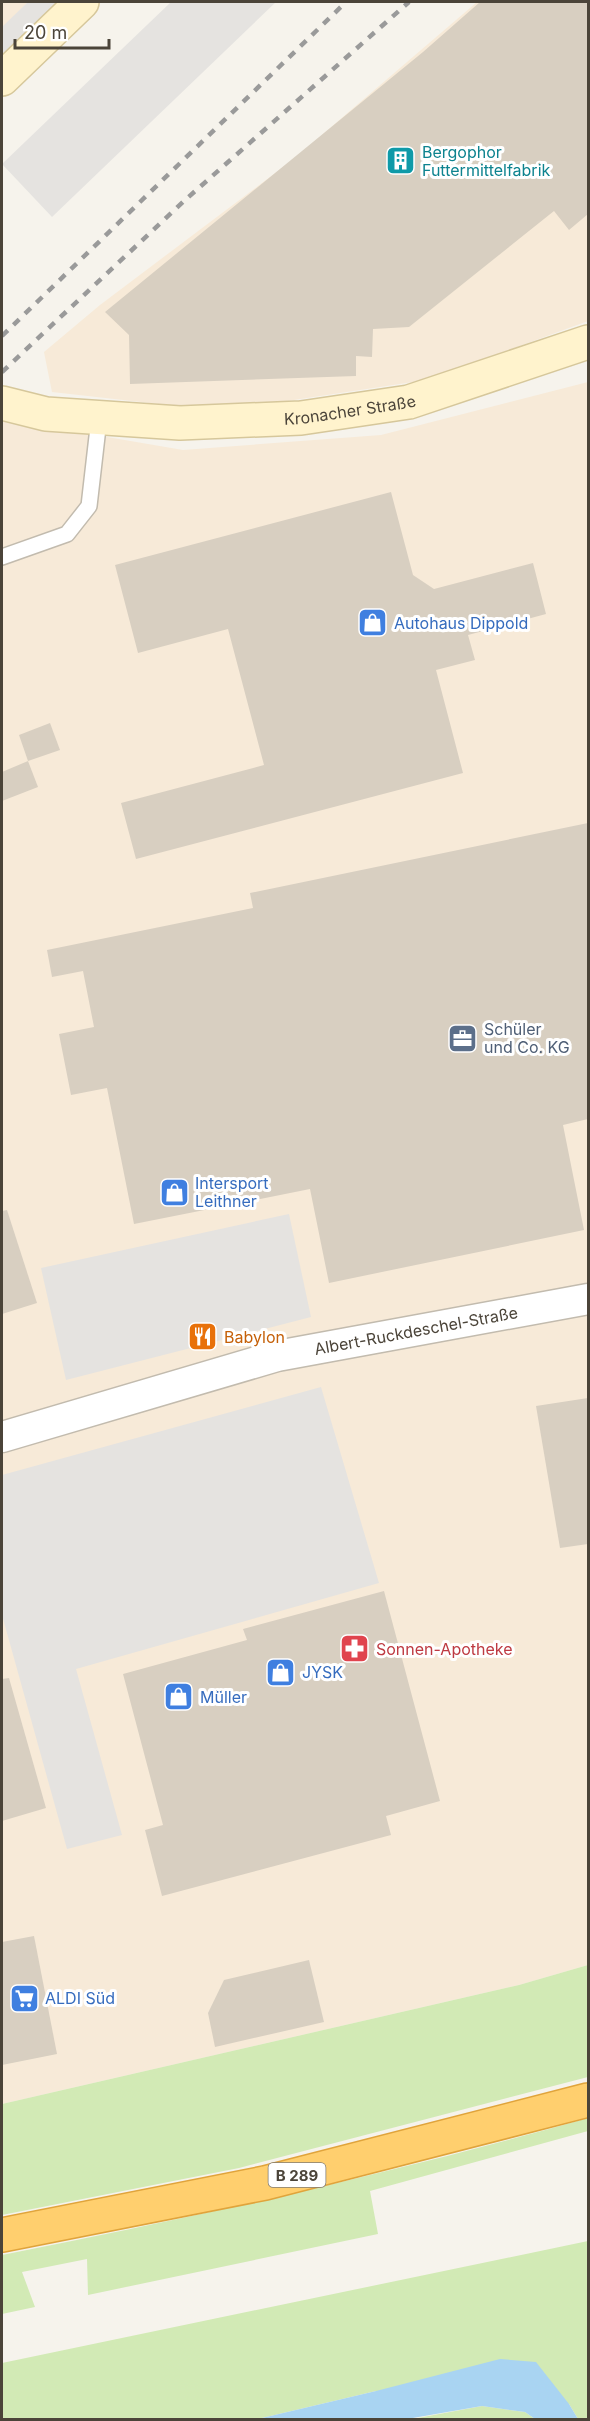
<svg xmlns="http://www.w3.org/2000/svg" width="590" height="2421" viewBox="0 0 590 2421" font-family="Inter,sans-serif">
  <style>
    .commercial { fill: #f7ead8 }
    .green { fill: #d2eab5 }
    .parking { fill: #e5e3e0 }
    .water { fill: #a9d4f2 }
    .building { fill: #d8cfc1 }
    .lines { fill: none; stroke-linecap: round; stroke-linejoin: round }
    .lane-casing { stroke: #c2bbae; stroke-width: 18 }
    .street-casing { stroke: #c2bbae; stroke-width: 33 }
    .secondary-casing { stroke: #d6c79b; stroke-width: 36 }
    .highway-casing { stroke: #e0a43c; stroke-width: 36 }
    .lane { stroke: #fff; stroke-width: 15 }
    .street { stroke: #fff; stroke-width: 30 }
    .secondary { stroke: #fff3cd; stroke-width: 33 }
    .highway { stroke: #ffcf6e; stroke-width: 33 }
    .rail { stroke: #9a9a9a; stroke-width: 4.5; stroke-dasharray: 8 8; stroke-linecap: butt }
    .labels { text-anchor: middle; dominant-baseline: central; stroke-width: 6; stroke-linejoin: round; paint-order: stroke }
    .shield { fill: #fff; stroke: #817c74; stroke-width: 1.5 }
    .shield-label { font-size: 15px; font-weight: bold; fill: #4b4439 }
    .culture-label { font-size: 16px; fill: #0d838f; stroke: #fff; text-anchor: start }
    .street-label { font-size: 16px; fill: #4b4439; stroke: #fff }
    .shop-label { font-size: 16px; fill: #366cbe; stroke: #fff; text-anchor: start }
    .service-label { font-size: 16px; fill: #4e5e75; stroke: #fff; text-anchor: start }
    .food-label { font-size: 16px; fill: #c56008; stroke: #fff; text-anchor: start }
    .health-label { font-size: 16px; fill: #be3a42; stroke: #fff; text-anchor: start }
  </style>
  <rect width="100%" height="100%" fill="#f6f3ec"/>
  <g class="commercial">
    <path d="M 2,2 L 28,2 L 2,28 Z"/>
    <path d="M 477,2 L 588,2 L 588,321 L 426,380 L 221,411 L 52,392 L 44,352 L 100,305 L 295,158 Z"/>
    <path d="M 588,382 L 588,1965 L 519,1985 L 2,2104 L 2,419 L 183,450 L 381,435 Z"/>
  </g>
  <g class="green">
    <path d="M 588,1965 L 588,2077 L 239,2168 L 2,2215 L 2,2104 L 519,1985 Z"/>
    <path d="M 588,2118 L 588,2131 L 370,2191 L 378,2234 L 88,2295 L 87,2259 L 22,2272 L 35,2307 L 2,2314 L 2,2255 C 199,2216 395,2173 588,2118 Z"/>
    <path d="M 588,2241 L 588,2419 L 578,2419 L 569,2404 L 376,2391 L 262,2418 L 237,2420 L 2,2419 L 2,2363 Z"/>
    <path d="M 482,2406 L 525,2412 L 535,2419 L 407,2420 Z"/>
  </g>
  <g class="parking">
    <path d="M 28,2 L 69,2 L 2,66 L 2,27 Z"/>
    <path d="M 171,2 L 276,2 L 52,217 L 2,164 Z"/>
    <path d="M 289,1214 L 311,1317 L 66,1380 L 41,1268 Z"/>
    <path d="M 321,1387 L 379,1583 L 76,1669 L 122,1835 L 67,1849 L 2,1615 L 2,1475 Z"/>
  </g>
  <path class="water" d="M 500,2359 L 536,2362 L 569,2404 L 578,2419 L 535,2419 L 525,2412 L 482,2406 L 407,2419 L 237,2419 L 262,2418 L 376,2391 Z"/>
  <g class="building">
    <path d="M 480,2 L 588,2 L 588,214 L 569,230 L 554,211 L 409,327 L 373,329 L 372,357 L 356,356 L 356,376 L 130,384 L 129,335 L 105,312 L 423,52 Z"/>
    <path d="M 391,492 L 413,575 L 434,589 L 533,563 L 546,614 L 468,635 L 475,660 L 436,670 L 463,773 L 136,859 L 121,803 L 264,765 L 228,629 L 138,653 L 115,565 Z"/>
    <path d="M 50,723 L 60,750 L 28,761 L 19,735 Z"/>
    <path d="M 28,761 L 38,787 L 2,801 L 2,772 Z"/>
    <path d="M 588,823 L 588,1119 L 563,1125 L 584,1230 L 329,1283 L 310,1189 L 134,1224 L 107,1088 L 71,1095 L 59,1034 L 94,1027 L 83,971 L 52,977 L 47,950 L 253,908 L 250,893 Z"/>
    <path d="M 7,1210 L 37,1303 L 2,1314 L 2,1211 Z"/>
    <path d="M 588,1398 L 588,1544 L 560,1548 L 536,1406 Z"/>
    <path d="M 384,1591 L 440,1801 L 386,1816 L 391,1835 L 162,1896 L 145,1830 L 163,1825 L 123,1674 L 247,1640 L 243,1629 Z"/>
    <path d="M 9,1678 L 46,1808 L 2,1821 L 2,1679 Z"/>
    <path d="M 34,1936 L 57,2054 L 2,2065 L 2,1942 Z"/>
    <path d="M 309,1960 L 324,2022 L 215,2047 L 208,2013 L 224,1980 Z"/>
  </g>
  <g class="lines">
    <defs>
      <path id="lane" d="M 2,557 L 67,534 L 89,506 L 99,419"/>
      <g id="street">
        <path id="s1" d="M 2,1437 L 277,1356 L 588,1299"/>
      </g>
      <g id="secondary">
        <path d="M 2,79 L 82,2"/>
        <path id="s2" d="M 2,403 L 46,414 L 180,423 L 301,418 L 409,402 L 588,342"/>
      </g>
      <path id="highway" d="M 2,2235 L 265,2183 L 588,2100"/>
    </defs>
    <use href="#lane" class="lane-casing"/>
    <use href="#street" class="street-casing"/>
    <use href="#secondary" class="secondary-casing"/>
    <use href="#highway" class="highway-casing"/>
    <use href="#lane" class="lane"/>
    <use href="#street" class="street"/>
    <use href="#secondary" class="secondary"/>
    <use href="#highway" class="highway"/>
    <g class="rail">
      <path d="M 2,336 L 346,2"/>
      <path d="M 2,372 L 184,201 L 409,2"/>
    </g>
  </g>
  <defs>
    <symbol id="building-square" viewBox="-11 -11 22 22"><rect x="-9" y="-9" width="18" height="18" rx="4" fill="#0f9aa8" stroke="#fff"/><path d="M-4-6H4V6H1V3H-1V6H-4ZM-2.5-4.3h1.7v1.8h-1.7ZM.8-4.3h1.7v1.8H.8ZM-2.5-1h1.7V.8h-1.7ZM.8-1h1.7V.8H.8Z" fill="#fff"/></symbol>
    <symbol id="shop-square" viewBox="-11 -11 22 22"><rect x="-9" y="-9" width="18" height="18" rx="4" fill="#3f7fe0" stroke="#fff"/><path d="M-5-2.5h2.3a2.7 3.5 0 0 1 5.4 0H5L5.5 6h-11ZM-1.5-2.5h3a1.5 2.3 0 0 0-3 0Z" fill="#fff"/></symbol>
    <symbol id="office-square" viewBox="-11 -11 22 22"><rect x="-9" y="-9" width="18" height="18" rx="4" fill="#5c6f8a" stroke="#fff"/><path d="M-6-3h4V-5.5h4V-3h4V5H-6ZM-1-4.5V-3h2v-1.5ZM-6 0V1H6V0Z" fill="#fff"/></symbol>
    <symbol id="restaurant-square" viewBox="-11 -11 22 22"><rect x="-9" y="-9" width="18" height="18" rx="4" fill="#e8710a" stroke="#fff"/><path d="M-5-6h1v4h1v-4h1v4h1v-4h1v5L-1.5 .5V6h-2V.5L-5-1ZM5-6V6H3V1.5H1.5Q1.5-4 5-6Z" fill="#fff"/></symbol>
    <symbol id="pharmacy-square" viewBox="-11 -11 22 22"><rect x="-9" y="-9" width="18" height="18" rx="4" fill="#e0444e" stroke="#fff"/><path d="M-2-6h4v4h4v4h-4v4h-4v-4h-4v-4h4Z" fill="#fff"/></symbol>
    <symbol id="supermarket-square" viewBox="-11 -11 22 22"><rect x="-9" y="-9" width="18" height="18" rx="4" fill="#3f7fe0" stroke="#fff"/><path d="M-6-5.5h2.5l.6 2H6L4.5 2H-2.5L-4.4-4H-6ZM-1.5 3.2a1.3 1.3 0 1 0 .1 0ZM3 3.2a1.3 1.3 0 1 0 .1 0Z" fill="#fff"/></symbol>
  </defs>
  <g fill-rule="evenodd">
    <use href="#building-square" x="384" y="144" width="33" height="33"/>
    <use href="#shop-square" x="356" y="606" width="33" height="33"/>
    <use href="#office-square" x="446" y="1022" width="33" height="33"/>
    <use href="#shop-square" x="158" y="1176" width="33" height="33"/>
    <use href="#restaurant-square" x="186" y="1320" width="33" height="33"/>
    <use href="#pharmacy-square" x="338" y="1632" width="33" height="33"/>
    <use href="#shop-square" x="264" y="1656" width="33" height="33"/>
    <use href="#shop-square" x="162" y="1680" width="33" height="33"/>
    <use href="#supermarket-square" x="8" y="1982" width="33" height="33"/>
  </g>
  <g class="labels">
    <rect class="shield" x="268.5" y="2163" width="57" height="24" rx="4.5"/>
    <g class="shield-label">
      <text x="297" y="2175">B 289</text>
    </g>
    <g class="culture-label">
      <text x="422" y="152">Bergophor<tspan x="422" dy="18">Futtermittelfabrik</tspan></text>
    </g>
    <g class="street-label">
      <text stroke="none"><textPath href="#s2" startOffset="350">Kronacher Straße</textPath></text>
      <text stroke="none"><textPath href="#s1" startOffset="428">Albert-Ruckdeschel-Straße</textPath></text>
    </g>
    <g class="shop-label">
      <text x="394" y="623">Autohaus Dippold</text>
      <text x="195" y="1183">Intersport<tspan x="195" dy="18">Leithner</tspan></text>
      <text x="302" y="1672">JYSK</text>
      <text x="200" y="1697">Müller</text>
      <text x="45" y="1998">ALDI Süd</text>
    </g>
    <g class="service-label">
      <text x="484" y="1029">Schüler<tspan x="484" dy="18">und Co. KG</tspan></text>
    </g>
    <g class="food-label">
      <text x="224" y="1337">Babylon</text>
    </g>
    <g class="health-label">
      <text x="376" y="1649">Sonnen-Apotheke</text>
    </g>
  </g>
  <rect width="590" height="2421" fill="none" stroke="#4b4439" stroke-width="6"/>
  <path d="M15 39v9h94v-9" fill="none" stroke="#4b4439" stroke-width="3"/>
  <text x="24" y="39" font-size="18" fill="#4b4439" stroke="#ffffff" stroke-width="4.5" paint-order="stroke">20 m</text>
</svg>
